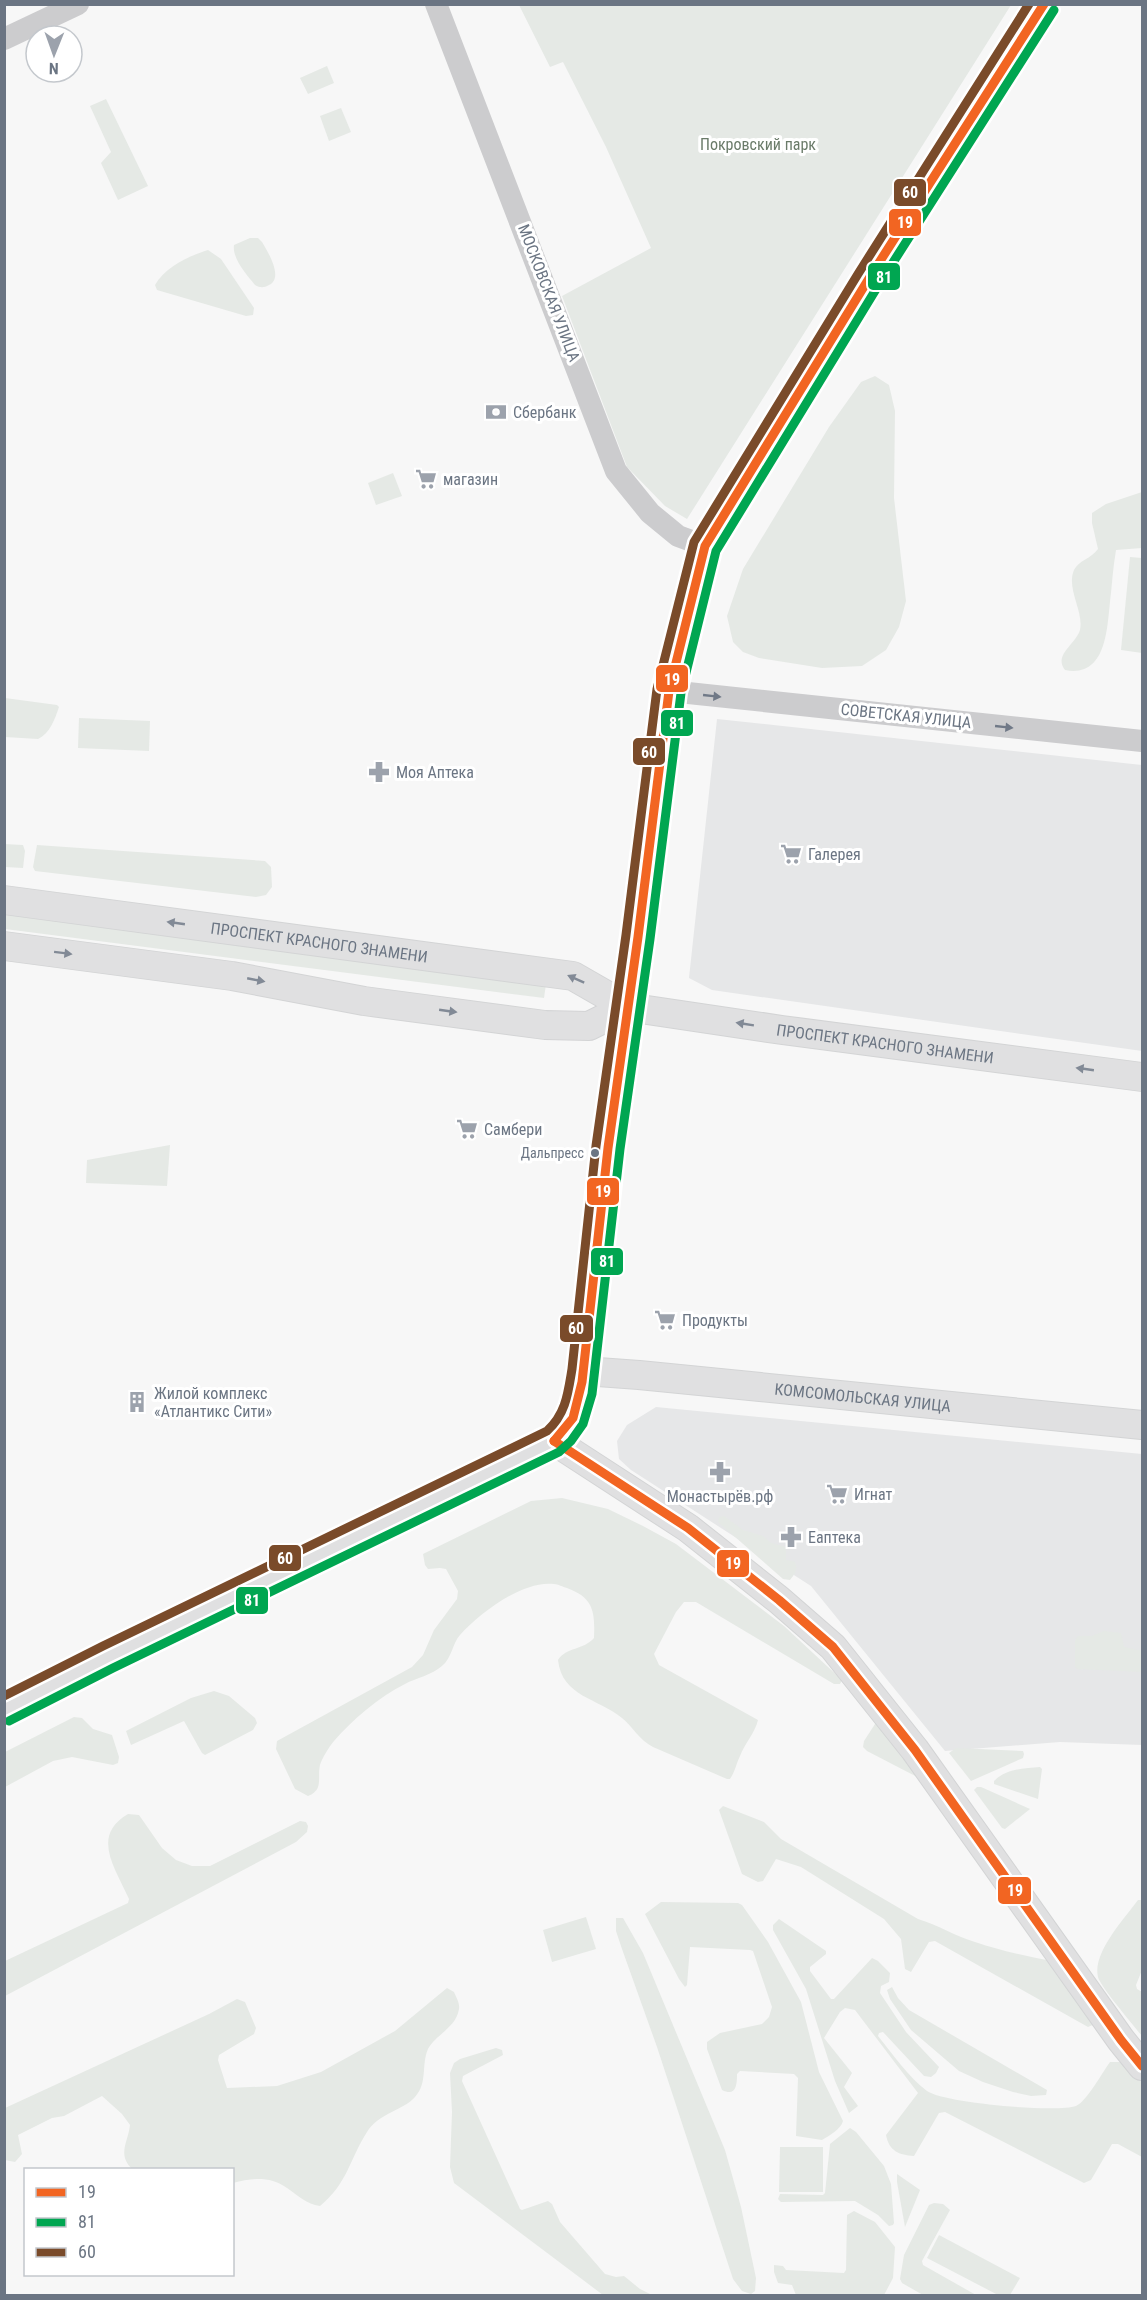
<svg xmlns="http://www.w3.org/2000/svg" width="1147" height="2300" viewBox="0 0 1147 2300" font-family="'Roboto Condensed',sans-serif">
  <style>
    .built { fill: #e6e7e8 }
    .green { fill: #e5e9e5 }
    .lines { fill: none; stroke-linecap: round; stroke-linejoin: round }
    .major-casing { stroke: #d3d4d5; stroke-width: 30 }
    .minor { stroke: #ccccce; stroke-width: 22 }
    .major { stroke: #e0e0e1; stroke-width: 28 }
    .bus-1-casing { stroke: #fff; stroke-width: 14 }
    .bus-2-casing { stroke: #fff; stroke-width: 14 }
    .bus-3-casing { stroke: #fff; stroke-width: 14 }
    .bus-1 { stroke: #f26522; stroke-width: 9 }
    .bus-2 { stroke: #00a651; stroke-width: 9 }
    .bus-3 { stroke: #7a4b2a; stroke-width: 9 }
    .oneway { fill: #707987 }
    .oneway2 { fill: #828a96 }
    .bus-dot { fill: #6b7583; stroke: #fff; stroke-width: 2 }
    .labels { text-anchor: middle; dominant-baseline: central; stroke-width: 6; stroke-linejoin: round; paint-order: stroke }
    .bus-label { font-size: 14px; fill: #6b7583; stroke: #fff; text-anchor: end }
    .park-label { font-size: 16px; fill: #6a7b69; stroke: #fff }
    .street-label { font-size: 16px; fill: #6b7583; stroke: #fff }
    .poi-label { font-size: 16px; fill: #6b7583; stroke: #fff; text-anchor: start }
    .line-badge { stroke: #fff; stroke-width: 2 }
    .badge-label { font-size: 16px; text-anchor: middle; font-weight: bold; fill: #fff }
  </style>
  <rect width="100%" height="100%" fill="#f7f7f7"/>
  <g class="built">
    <path d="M 717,719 L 1142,765 L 1142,1051 L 712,990 L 689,978 Z"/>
    <path d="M 656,1407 L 1142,1454 L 1142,1745 L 1060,1742 L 945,1751 L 811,1586 L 631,1470 L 619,1459 L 617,1441 L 627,1425 Z"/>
  </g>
  <g class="green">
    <path d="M 519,5 L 1011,5 L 687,519 L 665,506 L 627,467 L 562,296 L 651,248 L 606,147 L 563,62 L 550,67 Z"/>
    <path d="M 327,66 L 334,83 L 308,94 L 300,78 Z"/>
    <path d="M 106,99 L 148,186 L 118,200 L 101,163 L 111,152 L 90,106 Z"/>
    <path d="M 341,108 L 351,132 L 329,141 L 320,116 Z"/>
    <path d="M 250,238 L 258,238 L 262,242 C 268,252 284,278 269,285 C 264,288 260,288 255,285 C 247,275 232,259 234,245 Z"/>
    <path d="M 208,250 L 221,259 L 254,308 L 253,315 L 246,316 L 157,290 L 155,285 C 165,267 189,256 208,250 Z"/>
    <path d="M 875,376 L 889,385 L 895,411 L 894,498 L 906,601 L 899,627 L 886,650 L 862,666 L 822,668 L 759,658 L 743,652 L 733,642 L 727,616 L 743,569 L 829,427 L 861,382 Z"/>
    <path d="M 393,473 L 402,496 L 376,505 L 368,483 Z"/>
    <path d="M 1142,492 L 1142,548 L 1116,550 C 1113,567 1112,585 1110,602 C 1107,630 1106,678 1065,670 C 1053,655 1076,644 1080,630 C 1084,611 1066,589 1074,570 C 1079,560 1091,559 1098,549 L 1092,523 L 1092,513 L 1106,504 Z"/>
    <path d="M 1130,557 L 1142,558 L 1142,653 L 1121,650 Z"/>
    <path d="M 5,698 L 57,705 L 59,707 C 55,719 50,733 38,739 L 5,737 Z"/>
    <path d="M 79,718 L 150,721 L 149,751 L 78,748 Z"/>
    <path d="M 4,844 L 23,845 L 25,851 L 23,868 L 5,867 Z"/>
    <path d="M 37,845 L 265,861 L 271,867 L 272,887 L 266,895 L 256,897 L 35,871 L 33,867 Z"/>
    <path d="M 5,909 L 546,984 L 544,998 L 5,929 Z"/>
    <path d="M 170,1145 L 167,1186 L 86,1183 L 87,1160 Z"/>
    <path d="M 562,1498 L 608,1509 L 643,1526 L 676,1544 L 784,1626 L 842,1680 L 840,1684 L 834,1684 L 696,1602 L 684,1602 L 676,1612 L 654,1654 L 659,1665 L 758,1720 C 755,1733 745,1743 740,1756 C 736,1764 735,1772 730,1779 L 727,1779 L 653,1747 C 639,1740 633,1727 622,1718 C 598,1698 562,1697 558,1660 C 566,1647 584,1650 594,1638 C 595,1612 594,1598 567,1588 C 563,1587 558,1584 554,1584 C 523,1580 480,1613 460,1635 C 452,1644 452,1658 442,1666 C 432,1675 416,1678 405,1684 C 379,1697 353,1719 334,1741 C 329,1747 322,1758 320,1765 C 317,1778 324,1790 308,1796 L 295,1789 L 276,1749 L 277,1741 L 412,1667 L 423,1655 L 434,1630 L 457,1599 L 458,1591 L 446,1569 L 440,1568 L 428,1569 L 425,1565 L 423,1554 L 531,1501 Z"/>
    <path d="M 724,1516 L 743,1530 L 763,1536 L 771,1543 L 786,1547 L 786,1560 L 795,1562 C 798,1570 795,1574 790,1580 L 783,1579 L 718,1522 L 719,1517 Z"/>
    <path d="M 1104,1631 L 1121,1633 L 1124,1647 L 1142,1651 L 1142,1672 L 1078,1669 L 1075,1667 L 1075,1640 L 1078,1636 L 1092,1636 Z"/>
    <path d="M 214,1691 L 229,1696 L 255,1718 L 257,1723 L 253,1730 L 205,1755 L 202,1753 L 184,1721 L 131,1745 L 126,1731 L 191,1698 Z"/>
    <path d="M 74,1717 L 82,1718 L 93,1729 L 112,1735 L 119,1757 L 118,1763 L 113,1765 L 72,1757 L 53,1761 L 5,1787 L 5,1752 Z"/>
    <path d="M 877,1721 L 921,1779 L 867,1751 L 863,1747 L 864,1741 Z"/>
    <path d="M 956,1748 L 1023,1751 L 1024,1754 L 1023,1758 L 971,1781 L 949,1753 Z"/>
    <path d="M 1040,1767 L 1042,1769 L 1038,1799 L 994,1784 L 994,1781 C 1006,1769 1024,1768 1040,1767 Z"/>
    <path d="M 977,1787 L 981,1787 L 1030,1809 L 1005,1829 L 1002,1828 L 974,1790 Z"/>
    <path d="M 723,1806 L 764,1822 L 781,1839 L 918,1919 C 938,1925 955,1936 975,1942 C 1002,1951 1029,1957 1057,1962 L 1095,2024 L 1088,2027 L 935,1941 L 929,1942 L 911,1972 L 905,1969 L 901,1939 L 884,1919 L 801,1867 L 776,1859 L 763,1881 L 758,1882 L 742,1874 L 719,1810 Z"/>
    <path d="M 128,1814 L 139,1815 L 162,1848 L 176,1860 L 192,1866 L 210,1866 L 300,1821 L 306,1822 L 308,1826 L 307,1832 L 296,1842 L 5,1996 L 5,1961 L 128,1903 L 129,1899 C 116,1869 90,1836 128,1814 Z"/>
    <path d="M 1138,1900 L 1142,1900 L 1142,1970 L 1136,1985 L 1137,1989 L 1142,1992 L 1142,2036 C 1134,2026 1100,1986 1098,1977 C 1092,1953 1125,1918 1138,1900 Z"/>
    <path d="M 661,1902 L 738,1903 L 742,1905 L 768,1942 L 801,2002 L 819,2072 L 843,2121 C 841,2129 829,2136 822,2140 L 796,2136 L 798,2078 L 794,2074 L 740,2071 L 737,2074 C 737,2085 736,2097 722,2090 L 707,2049 L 707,2042 L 720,2033 L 762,2024 L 769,2017 L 772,2007 L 753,1951 L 750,1950 L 690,1947 L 687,1985 L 685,1987 L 679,1979 L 645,1914 Z"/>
    <path d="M 586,1917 L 596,1949 L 552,1962 L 543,1930 Z"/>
    <path d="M 616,1918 L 623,1918 L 643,1953 L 725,2150 L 741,2207 L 756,2278 L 755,2291 L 751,2294 L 742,2291 L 733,2279 L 657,2047 L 622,1949 L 616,1931 Z"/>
    <path d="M 779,1919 L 826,1951 L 826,1954 L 810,1967 L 810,1971 L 831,1999 L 834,1999 L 872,1958 L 878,1961 L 890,1973 L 889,1982 L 881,1986 L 880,1993 L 906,2032 L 939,2067 L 936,2073 L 931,2077 L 924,2076 L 883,2032 L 879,2033 L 878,2036 C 892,2053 909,2078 927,2091 C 944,2103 1056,2113 1076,2106 C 1087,2101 1102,2073 1110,2062 L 1124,2062 L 1142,2080 L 1142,2157 L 1118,2144 L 1112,2144 L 1091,2180 L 1084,2183 L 945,2112 L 939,2113 L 914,2156 C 899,2155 889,2151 886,2135 L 918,2093 L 855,2010 L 845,2008 L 840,2012 L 824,2038 L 852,2073 L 844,2087 L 858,2106 L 849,2113 L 835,2081 L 806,1989 L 773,1930 L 773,1925 Z"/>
    <path d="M 892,1987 L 898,1998 L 909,2010 L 1047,2090 L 1046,2095 L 1031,2096 L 1013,2092 L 983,2082 L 959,2071 L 911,2030 L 890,1999 L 887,1990 Z"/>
    <path d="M 447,1988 L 454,1992 C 456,1997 460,2003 459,2009 C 456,2028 436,2034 428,2049 C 421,2065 428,2083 415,2097 C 404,2110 379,2113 367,2132 C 349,2160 348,2183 320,2206 C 306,2204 299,2196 287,2188 C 270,2176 252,2178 233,2183 L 232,2170 L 132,2169 C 117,2154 128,2143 130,2125 L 122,2114 L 102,2096 L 64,2116 L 52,2118 L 18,2135 L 22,2154 L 15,2162 L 5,2160 L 5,2108 L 209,2014 L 237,1999 L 245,2002 L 256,2028 L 254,2034 L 219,2055 L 218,2060 L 227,2088 L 277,2086 L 321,2072 L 395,2031 Z"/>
    <path d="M 496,2048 L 502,2050 L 503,2055 L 463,2076 L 462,2081 L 520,2209 L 522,2210 L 548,2201 L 552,2204 L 560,2222 L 605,2274 L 616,2277 L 624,2276 L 640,2289 L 652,2295 L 603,2295 L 454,2183 L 450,2167 L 452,2112 L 450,2073 L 454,2063 L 460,2059 Z"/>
    <path d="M 850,2128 L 856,2132 L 884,2166 L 891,2184 L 894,2223 L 893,2225 L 889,2226 L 878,2215 L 855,2201 L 781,2202 L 778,2199 L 780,2194 L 823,2195 L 825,2193 L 830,2144 Z"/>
    <path d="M 780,2147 L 823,2147 L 823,2192 L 779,2192 Z"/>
    <path d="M 897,2174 L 920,2190 L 905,2227 L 897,2182 Z"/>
    <path d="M 934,2203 L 943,2204 L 950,2210 L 922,2261 L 923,2265 L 976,2295 L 923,2295 L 902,2283 L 900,2279 L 904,2255 L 929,2205 Z"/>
    <path d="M 854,2211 L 875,2222 L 895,2247 L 893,2278 L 884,2295 L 796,2295 L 792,2285 L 778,2283 L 774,2272 L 774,2265 L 783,2266 L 786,2270 L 844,2273 L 846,2270 L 847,2215 Z"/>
    <path d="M 939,2235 L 1020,2278 L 1010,2295 L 998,2295 L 927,2258 Z"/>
  </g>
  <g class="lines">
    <defs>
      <g id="major">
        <path id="s1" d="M 4,900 L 573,976 L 627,1007 L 782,1030 L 1142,1077"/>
        <path d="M 4,946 L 232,976 L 364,1001 L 545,1025 L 589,1026 L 627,1007"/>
        <path id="s2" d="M 584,1371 L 639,1375 L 1142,1425"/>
        <path d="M 554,1441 L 688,1528 L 779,1600 L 833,1647 L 915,1750 L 1121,2040 L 1142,2066"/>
        <path d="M 4,1710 L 108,1657 L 554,1441 C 578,1422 579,1400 584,1371 L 608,1148 L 638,937 L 669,691 L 705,546 L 868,280 L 1044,4"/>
      </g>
    </defs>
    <use href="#major" class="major-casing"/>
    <g class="minor">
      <path d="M 436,4 L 616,471 L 650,513 L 678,536 L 705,546"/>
      <path d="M 4,39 L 78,4"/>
      <path d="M 669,691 L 1142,741"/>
    </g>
    <use href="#major" class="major"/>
    <defs>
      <g id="bus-1">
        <path d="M 554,1441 L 573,1418 L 582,1382 L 608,1148 L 638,937 L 669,691 L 705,546 L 868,280 L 1044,4"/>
        <path d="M 554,1441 L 688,1528 L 779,1600 L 833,1647 L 915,1750 L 1121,2040 L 1142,2066"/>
      </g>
      <path id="bus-2" d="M 9,1721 L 113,1668 L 559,1452 L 571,1441 L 583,1424 L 592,1394 L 620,1149 L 650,939 L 681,693 L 716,551 L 878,286 L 1054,10"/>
      <path id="bus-3" d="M 4,1696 L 103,1646 L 547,1431 C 566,1414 568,1393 572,1369 L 596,1146 L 626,935 L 657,689 L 694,542 L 858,274 L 1029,4"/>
    </defs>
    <use href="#bus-1" class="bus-1-casing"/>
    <use href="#bus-2" class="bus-2-casing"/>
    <use href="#bus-3" class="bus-3-casing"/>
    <use href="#bus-1" class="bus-1"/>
    <use href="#bus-2" class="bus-2"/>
    <use href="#bus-3" class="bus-3"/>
  </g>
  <defs><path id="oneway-solid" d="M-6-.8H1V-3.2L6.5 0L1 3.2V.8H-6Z" transform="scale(1.5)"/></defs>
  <g class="oneway">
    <use href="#oneway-solid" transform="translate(712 696) rotate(6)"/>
    <use href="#oneway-solid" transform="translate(1004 727) rotate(6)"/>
  </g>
  <g class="oneway2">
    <use href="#oneway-solid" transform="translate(176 923) rotate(-172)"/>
    <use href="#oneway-solid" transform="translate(63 953) rotate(7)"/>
    <use href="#oneway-solid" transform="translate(576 979) rotate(-156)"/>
    <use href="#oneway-solid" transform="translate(256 980) rotate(11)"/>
    <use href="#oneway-solid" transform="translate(448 1011) rotate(8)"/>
    <use href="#oneway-solid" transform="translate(745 1024) rotate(-171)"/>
    <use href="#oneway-solid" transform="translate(1085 1069) rotate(-172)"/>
  </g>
  <defs>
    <symbol id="bank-bare" viewBox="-9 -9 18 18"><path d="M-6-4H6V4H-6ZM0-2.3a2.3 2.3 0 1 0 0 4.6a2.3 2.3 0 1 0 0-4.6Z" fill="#9ca2ac" stroke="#fff" stroke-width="2.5" paint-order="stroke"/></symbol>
    <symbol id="supermarket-bare" viewBox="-9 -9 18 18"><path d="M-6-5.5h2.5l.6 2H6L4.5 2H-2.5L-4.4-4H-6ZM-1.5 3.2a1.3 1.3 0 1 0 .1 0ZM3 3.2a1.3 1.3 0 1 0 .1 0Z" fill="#9ca2ac" stroke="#fff" stroke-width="2.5" paint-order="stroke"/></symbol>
    <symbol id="pharmacy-bare" viewBox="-9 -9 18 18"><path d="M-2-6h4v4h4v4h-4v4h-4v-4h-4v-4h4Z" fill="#9ca2ac" stroke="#fff" stroke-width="2.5" paint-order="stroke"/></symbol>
    <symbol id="building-bare" viewBox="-9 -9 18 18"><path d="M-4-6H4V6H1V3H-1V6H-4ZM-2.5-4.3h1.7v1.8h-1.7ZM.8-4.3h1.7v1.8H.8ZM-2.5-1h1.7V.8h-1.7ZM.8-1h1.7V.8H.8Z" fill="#9ca2ac" stroke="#fff" stroke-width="2.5" paint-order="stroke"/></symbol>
  </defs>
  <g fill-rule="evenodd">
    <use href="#bank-bare" x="481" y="397" width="30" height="30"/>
    <use href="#supermarket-bare" x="411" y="464" width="30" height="30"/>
    <use href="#pharmacy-bare" x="364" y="757" width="30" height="30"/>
    <use href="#supermarket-bare" x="776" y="839" width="30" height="30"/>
    <use href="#supermarket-bare" x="452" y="1114" width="30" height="30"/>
    <use href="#supermarket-bare" x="650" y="1305" width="30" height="30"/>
    <use href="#building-bare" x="122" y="1387" width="30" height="30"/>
    <use href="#pharmacy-bare" x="705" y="1457" width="30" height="30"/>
    <use href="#supermarket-bare" x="822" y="1479" width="30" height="30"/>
    <use href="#pharmacy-bare" x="776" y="1522" width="30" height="30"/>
  </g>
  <circle class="bus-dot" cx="595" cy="1153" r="5"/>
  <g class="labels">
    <g class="bus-label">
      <text x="584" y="1153">Дальпресс</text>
    </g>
    <g class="park-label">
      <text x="758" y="144">Покровский парк</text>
    </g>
    <g class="street-label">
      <text transform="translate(549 293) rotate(69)">МОСКОВСКАЯ УЛИЦА</text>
      <text transform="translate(906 716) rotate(6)">СОВЕТСКАЯ УЛИЦА</text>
      <text stroke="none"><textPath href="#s1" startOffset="318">ПРОСПЕКТ КРАСНОГО ЗНАМЕНИ</textPath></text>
      <text stroke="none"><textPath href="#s1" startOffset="897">ПРОСПЕКТ КРАСНОГО ЗНАМЕНИ</textPath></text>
      <text stroke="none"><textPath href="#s2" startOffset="280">КОМСОМОЛЬСКАЯ УЛИЦА</textPath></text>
    </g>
    <g class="poi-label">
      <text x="513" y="412">Сбербанк</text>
      <text x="443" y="479">магазин</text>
      <text x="396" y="772">Моя Аптека</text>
      <text x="808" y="854">Галерея</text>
      <text x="484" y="1129">Самбери</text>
      <text x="682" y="1320">Продукты</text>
      <text x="154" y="1393">Жилой комплекс<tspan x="154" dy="18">«Атлантикс Сити»</tspan></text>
      <text x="854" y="1494">Игнат</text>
      <text x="720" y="1496" text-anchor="middle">Монастырёв.рф</text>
      <text x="808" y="1537">Еаптека</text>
    </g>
  </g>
  <g class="line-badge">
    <rect x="893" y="178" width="34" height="29" rx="6" fill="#7a4b2a"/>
    <rect x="888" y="208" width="34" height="29" rx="6" fill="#f26522"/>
    <rect x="867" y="262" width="34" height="29" rx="6" fill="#00a651"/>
    <rect x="655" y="664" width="34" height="29" rx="6" fill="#f26522"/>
    <rect x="660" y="709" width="34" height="28" rx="6" fill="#00a651"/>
    <rect x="632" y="737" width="34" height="29" rx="6" fill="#7a4b2a"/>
    <rect x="586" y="1177" width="34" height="29" rx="6" fill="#f26522"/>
    <rect x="590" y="1247" width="34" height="29" rx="6" fill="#00a651"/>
    <rect x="559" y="1314" width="35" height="29" rx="6" fill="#7a4b2a"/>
    <rect x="268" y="1544" width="34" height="28" rx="6" fill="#7a4b2a"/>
    <rect x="716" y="1549" width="34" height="29" rx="6" fill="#f26522"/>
    <rect x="235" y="1586" width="34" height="29" rx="6" fill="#00a651"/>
    <rect x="997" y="1876" width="35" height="29" rx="6" fill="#f26522"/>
  </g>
  <g class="badge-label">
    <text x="910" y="198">60</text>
    <text x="905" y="228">19</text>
    <text x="884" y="283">81</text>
    <text x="672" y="685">19</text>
    <text x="677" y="729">81</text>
    <text x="649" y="758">60</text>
    <text x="603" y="1197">19</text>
    <text x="607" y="1267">81</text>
    <text x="576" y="1334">60</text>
    <text x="285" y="1564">60</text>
    <text x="733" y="1569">19</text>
    <text x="252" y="1606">81</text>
    <text x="1015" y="1896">19</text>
  </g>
  <rect width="1147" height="2300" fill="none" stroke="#6b7583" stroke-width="12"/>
  <rect x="24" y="2168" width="210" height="108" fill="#ffffff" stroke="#c4c8cd" stroke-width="1.5"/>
  <rect x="36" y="2188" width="30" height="9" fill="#f26522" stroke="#c4c8cd" stroke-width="1.5"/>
  <text x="78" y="2198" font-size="18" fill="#6b7583">19</text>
  <rect x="36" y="2218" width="30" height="9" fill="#00a651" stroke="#c4c8cd" stroke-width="1.5"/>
  <text x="78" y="2228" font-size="18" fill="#6b7583">81</text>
  <rect x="36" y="2248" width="30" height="9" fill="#7a4b2a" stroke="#c4c8cd" stroke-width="1.5"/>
  <text x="78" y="2258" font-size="18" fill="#6b7583">60</text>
  <g transform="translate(54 54) rotate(181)"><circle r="28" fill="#ffffff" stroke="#c4c8cd" stroke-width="1.5"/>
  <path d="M0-4.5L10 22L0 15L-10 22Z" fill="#9ca2ac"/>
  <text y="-9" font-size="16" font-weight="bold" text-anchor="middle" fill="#6b7583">N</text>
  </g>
</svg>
